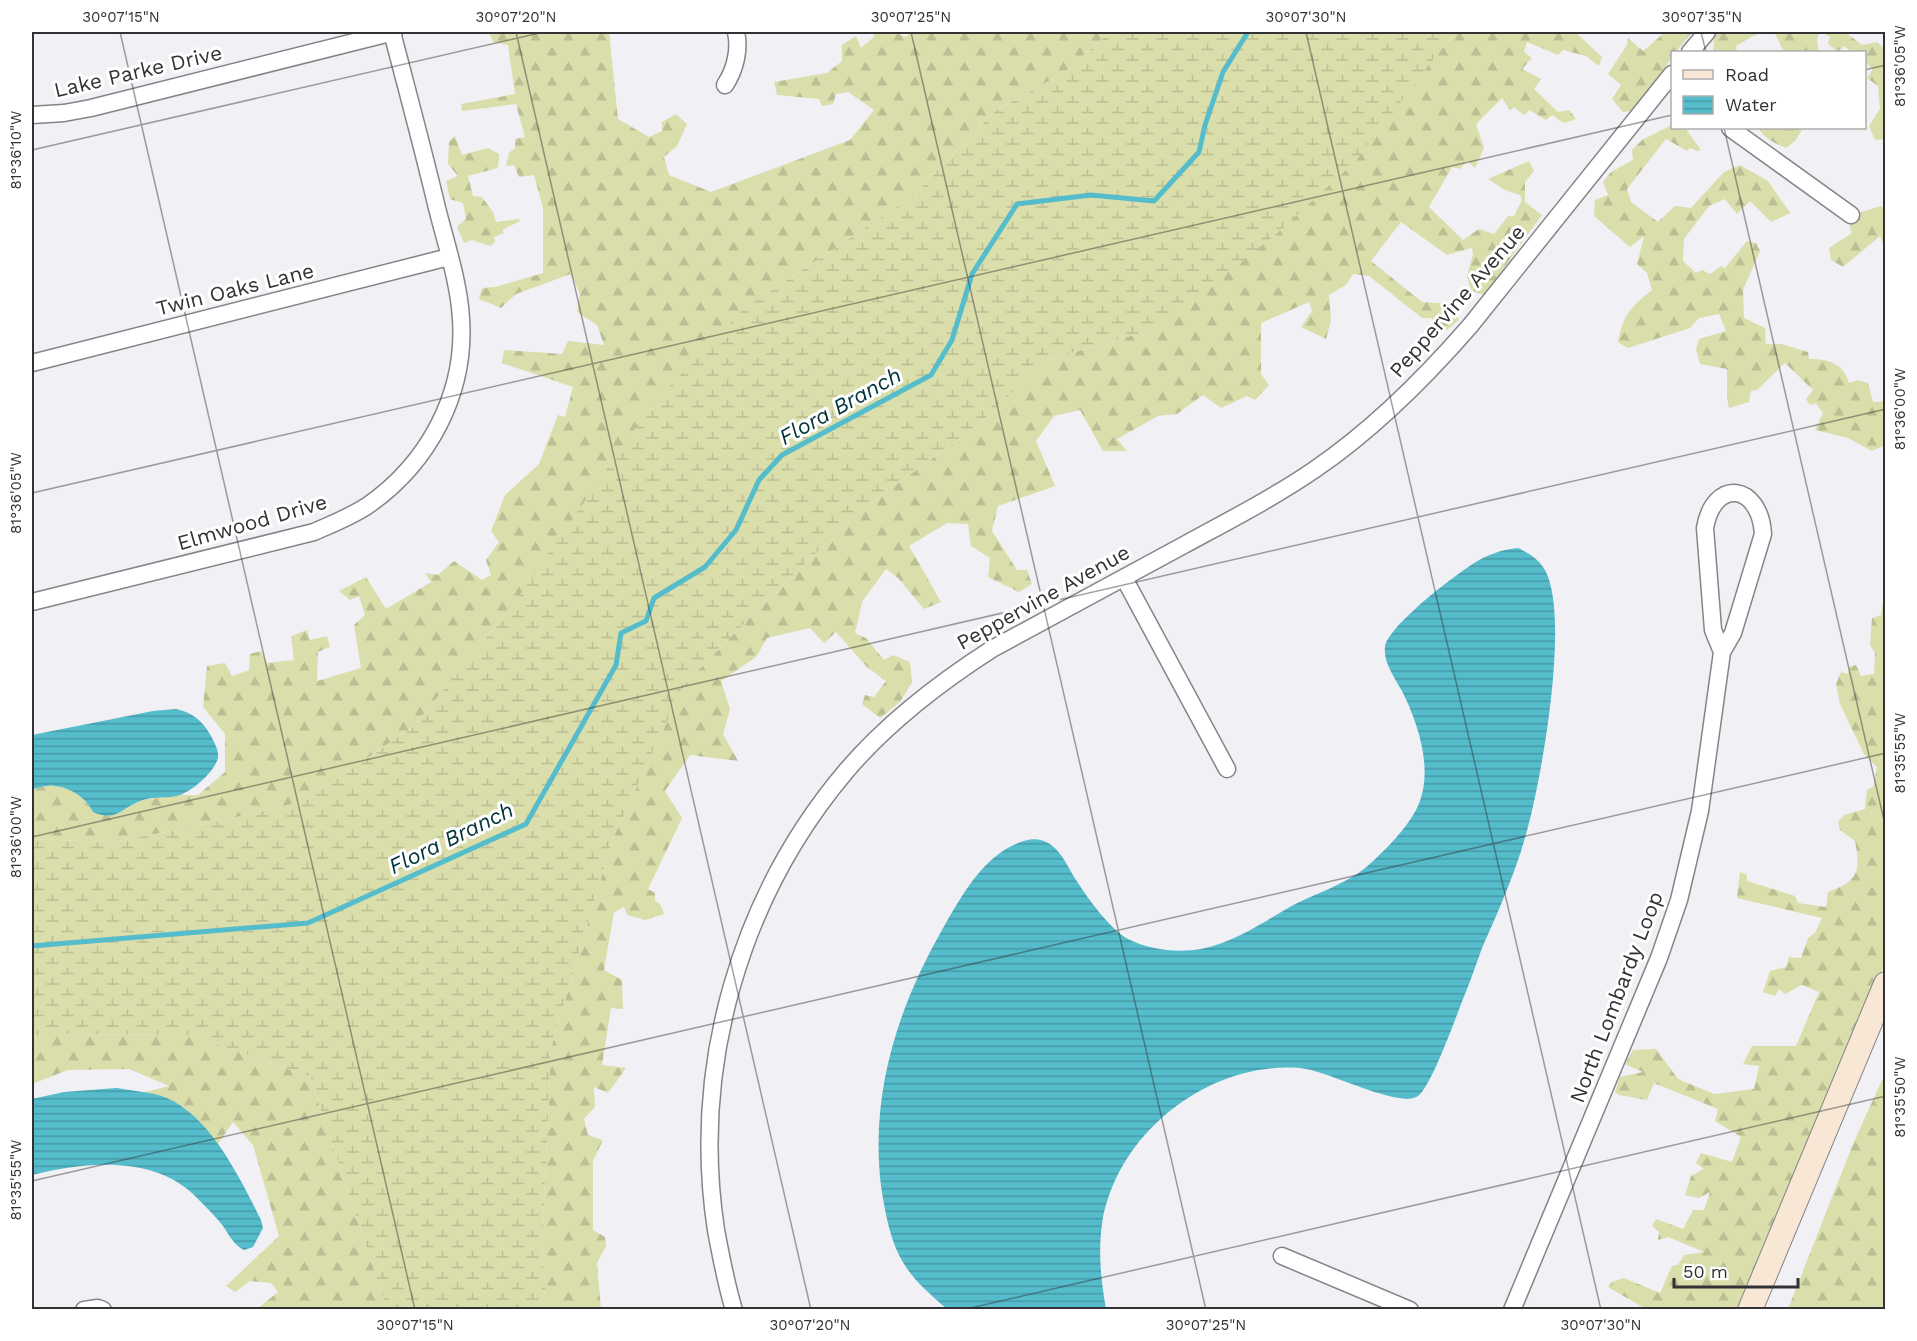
<svg xmlns="http://www.w3.org/2000/svg" width="1917" height="1341" viewBox="0 0 1917 1341" font-family="'Work Sans',sans-serif">
  <style>
    .forest { fill: url(#forest-firs) }
    .wetland { fill: url(#wetland-marsh) }
    .water { fill: url(#water-rules) }
    .lines { fill: none; stroke-linecap: round; stroke-linejoin: round }
    .stream { stroke: #55bccc; stroke-width: 5 }
    .street-casing { stroke: #868489; stroke-width: 19 }
    .secondary-casing { stroke: #868489; stroke-width: 26 }
    .street { stroke: #fff; stroke-width: 16 }
    .secondary { stroke: #f7e7d4; stroke-width: 24 }
    .ticks { fill: none; stroke: #323133; stroke-width: 1.5; stroke-opacity: 0.45 }
    .labels { text-anchor: middle; dominant-baseline: central; stroke-width: 6; stroke-linejoin: round; paint-order: stroke }
    .street-label { font-size: 21px; fill: #323133; stroke: #fff }
    .water-label { font-size: 22px; font-style: italic; fill: #003339; stroke: #fff }
    .neatline { fill: none; stroke: #323133; stroke-width: 2 }
    .ticks-label { font-size: 15px; text-anchor: middle; fill: #323133 }
  </style>
  <defs>
    <pattern id="forest-firs" width="22" height="20" patternUnits="userSpaceOnUse" patternTransform="scale(1.5)"><rect width="22" height="20" fill="#dadeaa"/><path d="M5 1l3.5 6h-7zM16 11l3.5 6h-7z" fill="#bcbf93"/></pattern>
    <pattern id="wetland-marsh" width="20" height="14" patternUnits="userSpaceOnUse" patternTransform="scale(1.5)"><rect width="20" height="14" fill="#dadeaa"/><path d="M1 5h8M5 5V1M11 12h8M15 12V8" fill="none" stroke="#bcbf93"/></pattern>
    <pattern id="water-rules" width="6" height="5" patternUnits="userSpaceOnUse" patternTransform="scale(1.5)"><rect width="6" height="5" fill="#55bccc"/><path d="M0 2.5h6" fill="none" stroke="#4799a6"/></pattern>
  </defs>
  <rect width="100%" height="100%" fill="#f1f0f5"/>
  <g class="forest">
    <path d="M 489,32 L 609,32 L 618,119 L 649,137 L 662,131 L 662,122 L 676,114 L 687,124 L 677,146 L 664,157 L 669,175 L 711,192 L 850,140 L 874,110 L 848,92 L 836,94 L 833,104 L 822,106 L 819,99 L 777,95 L 774,82 L 827,73 L 842,61 L 842,45 L 856,36 L 861,48 L 874,37 L 873,32 L 895,32 L 905,37 L 913,32 L 1110,32 L 1065,72 L 995,111 L 912,197 L 745,308 L 510,609 L 413,727 L 305,801 L 198,826 L 113,842 L 32,839 L 32,789 C 39,788 48,784 55,786 C 72,788 86,798 93,812 L 119,813 L 141,800 L 180,795 L 198,795 L 225,772 L 225,734 L 203,707 L 207,666 L 225,663 L 232,676 L 249,670 L 250,654 L 261,651 L 267,663 L 294,660 L 291,636 L 307,630 L 310,640 L 327,636 L 330,647 L 318,652 L 317,681 L 361,668 L 354,625 L 365,615 L 359,596 L 350,600 L 339,591 L 366,577 L 386,609 L 431,582 L 425,573 L 438,575 L 454,561 L 482,580 L 491,575 L 486,560 L 499,542 L 491,531 L 505,495 L 539,464 L 558,415 L 565,417 L 573,387 L 502,363 L 504,350 L 562,354 L 568,341 L 604,345 L 597,325 L 577,312 L 580,294 L 571,274 L 516,294 L 501,308 L 479,299 L 482,288 L 495,287 L 543,273 L 543,208 L 534,175 L 519,177 L 514,165 L 506,166 L 509,153 L 515,148 L 515,139 L 525,137 L 516,104 L 462,111 L 461,104 L 515,94 L 508,45 L 493,42 Z"/>
    <path d="M 1457,32 L 1579,32 L 1577,34 L 1602,57 L 1599,66 L 1586,56 L 1563,50 L 1558,55 L 1527,42 L 1524,52 L 1532,58 L 1522,69 L 1541,79 L 1534,89 L 1558,112 L 1569,110 L 1576,119 L 1564,123 L 1552,115 L 1546,120 L 1529,110 L 1524,115 L 1514,107 L 1510,110 L 1502,98 L 1476,124 L 1484,148 L 1475,168 L 1467,161 L 1460,169 L 1452,167 L 1429,207 L 1463,240 L 1479,229 L 1494,234 L 1508,216 L 1514,216 L 1522,200 L 1520,195 L 1505,190 L 1488,179 L 1529,161 L 1534,171 L 1525,182 L 1525,202 L 1542,215 L 1484,295 L 1471,290 L 1467,276 L 1473,254 L 1472,248 L 1447,255 L 1401,222 L 1371,261 L 1422,302 L 1451,304 L 1459,320 L 1443,333 L 1431,318 L 1422,318 L 1369,276 L 1353,274 L 1346,285 L 1329,295 L 1331,320 L 1326,339 L 1301,327 L 1312,311 L 1309,302 L 1261,323 L 1261,374 L 1269,385 L 1255,400 L 1247,396 L 1221,408 L 1203,395 L 1177,414 L 1158,416 L 1117,439 L 1127,451 L 1103,451 L 1080,410 L 1054,416 L 1036,441 L 1055,486 L 998,506 L 992,531 L 1017,570 L 1027,570 L 1032,584 L 1019,592 L 988,577 L 990,558 L 971,546 L 968,524 L 947,523 L 909,546 L 941,602 L 924,609 L 898,578 L 886,569 L 862,602 L 855,633 L 866,638 L 884,660 L 893,655 L 910,662 L 912,682 L 900,702 L 880,718 L 862,704 L 865,695 L 874,697 L 886,681 L 867,667 L 836,632 L 824,643 L 810,628 L 767,638 L 756,657 L 721,681 L 730,709 L 723,734 L 738,761 L 690,755 L 665,791 L 682,818 L 648,889 L 655,893 L 655,901 L 660,904 L 664,914 L 645,920 L 627,915 L 624,907 L 614,912 L 604,970 L 622,980 L 623,1009 L 611,1008 L 602,1065 L 626,1068 L 608,1093 L 594,1087 L 595,1107 L 584,1119 L 588,1135 L 603,1140 L 593,1161 L 593,1230 L 605,1237 L 606,1246 L 597,1263 L 601,1309 L 547,1310 L 542,1247 L 551,1048 L 613,838 L 684,685 L 764,603 L 861,510 L 977,426 L 1047,360 L 1155,329 L 1438,53 Z"/>
    <path d="M 1661,32 L 1692,32 L 1676,52 L 1672,52 L 1672,58 L 1632,111 L 1623,112 L 1612,99 L 1621,85 L 1608,74 L 1627,45 L 1628,38 L 1643,51 L 1663,34 Z"/>
    <path d="M 1719,32 L 1760,32 L 1736,46 L 1737,52 L 1713,52 L 1714,37 Z"/>
    <path d="M 1774,32 L 1819,32 L 1817,41 L 1819,52 L 1784,52 Z"/>
    <path d="M 1822,32 L 1845,32 L 1862,45 L 1877,42 L 1885,49 L 1885,139 L 1875,140 L 1869,126 L 1880,109 L 1878,86 L 1867,78 L 1873,69 L 1865,62 L 1864,52 L 1852,52 L 1844,46 L 1838,52 L 1828,44 L 1830,37 Z"/>
    <path d="M 1672,125 L 1672,128 L 1685,128 L 1701,150 L 1697,151 L 1690,148 L 1687,151 L 1666,139 L 1627,189 L 1631,202 L 1658,222 L 1675,206 L 1691,208 L 1724,172 L 1740,165 L 1768,181 L 1790,213 L 1771,222 L 1750,201 L 1737,214 L 1725,199 L 1709,206 L 1684,239 L 1683,261 L 1696,273 L 1702,270 L 1710,274 L 1721,266 L 1725,268 L 1747,241 L 1756,243 L 1760,251 L 1743,290 L 1744,318 L 1765,328 L 1766,344 L 1782,344 L 1808,352 L 1809,359 C 1828,359 1843,363 1849,383 L 1858,380 L 1868,383 L 1873,402 L 1885,401 L 1885,445 L 1872,451 L 1848,438 L 1815,430 L 1823,413 L 1816,403 L 1810,405 L 1806,399 L 1813,390 L 1785,363 L 1757,390 L 1751,391 L 1749,402 L 1729,408 L 1727,397 L 1727,369 L 1700,364 L 1696,349 L 1699,339 L 1726,331 L 1719,314 L 1699,318 L 1690,328 L 1628,348 L 1618,342 C 1624,313 1630,308 1652,290 L 1647,273 L 1637,264 L 1644,236 L 1630,247 L 1594,216 L 1595,200 L 1608,195 L 1603,182 L 1611,172 L 1633,160 L 1632,150 L 1642,140 Z"/>
    <path d="M 1759,128 L 1803,128 L 1795,141 L 1786,148 C 1776,144 1763,138 1759,128 Z"/>
    <path d="M 455,136 L 462,155 L 488,148 L 499,154 L 498,168 L 468,176 L 473,196 L 482,197 L 493,212 L 496,222 L 519,219 L 520,221 L 502,230 L 504,233 L 494,237 L 495,242 L 491,246 L 472,240 L 464,243 L 457,227 L 466,219 L 463,203 L 450,199 L 446,181 L 458,176 L 448,164 L 449,142 Z"/>
    <path d="M 1881,206 L 1885,210 L 1885,248 L 1880,236 L 1843,267 L 1831,260 L 1829,248 L 1852,233 L 1848,222 L 1852,215 Z"/>
    <path d="M 1885,588 L 1885,963 L 1740,1309 L 1646,1309 L 1608,1287 L 1612,1282 L 1624,1278 L 1660,1293 L 1672,1266 L 1678,1265 L 1684,1255 L 1704,1252 L 1668,1237 L 1658,1240 L 1659,1232 L 1652,1226 L 1656,1219 L 1683,1229 L 1693,1210 L 1704,1210 L 1710,1192 L 1699,1198 L 1685,1195 L 1691,1176 L 1704,1169 L 1696,1163 L 1701,1153 L 1732,1162 L 1741,1137 L 1715,1121 L 1718,1109 L 1654,1083 L 1647,1100 L 1619,1095 L 1615,1092 L 1620,1077 L 1643,1072 L 1625,1064 L 1633,1050 L 1656,1049 L 1678,1079 L 1714,1094 L 1754,1089 L 1759,1066 L 1743,1064 L 1752,1046 L 1796,1046 L 1819,992 L 1802,985 L 1785,994 L 1779,989 L 1775,996 L 1763,992 L 1770,971 L 1786,967 L 1789,957 L 1801,958 L 1808,938 L 1815,933 L 1822,918 L 1737,898 L 1740,872 L 1747,875 L 1747,881 L 1795,896 L 1798,903 L 1826,907 L 1828,892 C 1858,881 1861,872 1855,841 L 1840,830 L 1838,822 L 1844,815 L 1865,809 L 1867,790 L 1873,787 L 1877,767 L 1864,754 L 1840,704 L 1836,684 L 1841,672 L 1848,674 L 1849,667 L 1856,665 L 1861,676 L 1874,674 L 1875,652 L 1870,645 L 1872,618 L 1881,615 Z"/>
    <path d="M 45,1034 L 192,1035 L 310,1077 L 387,1309 L 257,1309 L 278,1292 L 271,1283 L 250,1281 L 235,1292 L 226,1286 L 279,1236 L 253,1145 L 233,1122 L 218,1144 L 186,1109 L 165,1097 L 141,1093 L 169,1086 L 129,1069 L 68,1070 L 32,1084 L 32,1036 Z"/>
    <path d="M 1885,1079 L 1885,1309 L 1788,1309 L 1853,1144 L 1882,1080 Z"/>
  </g>
  <path class="wetland" d="M 1110,32 L 1457,32 L 1438,53 L 1356,161 L 1274,236 L 1155,329 L 1047,360 L 977,426 L 861,510 L 764,603 L 684,685 L 613,838 L 551,1048 L 542,1247 L 547,1309 L 387,1309 L 310,1077 L 192,1035 L 45,1034 L 32,1036 L 32,839 L 113,842 L 198,826 L 305,801 L 413,727 L 510,609 L 652,404 L 745,308 L 912,197 L 995,111 L 1065,72 Z"/>
  <g class="water">
    <path d="M 1518,548 C 1530,554 1540,560 1546,572 C 1570,622 1541,783 1525,838 C 1514,876 1498,912 1482,948 C 1476,965 1470,982 1463,999 C 1456,1017 1431,1087 1418,1096 C 1399,1109 1327,1070 1300,1068 C 1209,1061 1116,1133 1102,1224 C 1098,1253 1101,1281 1106,1309 L 947,1309 C 932,1296 915,1282 904,1264 C 890,1242 885,1212 881,1186 C 870,1095 897,1009 942,930 C 961,897 984,853 1024,841 C 1033,838 1042,839 1050,844 C 1063,853 1069,870 1078,883 C 1089,900 1110,929 1128,939 C 1150,950 1177,953 1201,949 C 1233,943 1261,924 1288,908 C 1315,893 1349,884 1372,862 C 1388,847 1406,829 1416,810 C 1435,774 1419,725 1402,691 C 1395,678 1383,662 1385,647 C 1387,626 1465,566 1485,557 C 1496,552 1506,549 1518,548 Z"/>
    <path d="M 176,709 C 192,712 203,721 211,736 C 214,742 219,750 218,757 C 216,771 192,791 180,795 C 168,799 155,796 143,800 C 123,806 117,823 93,812 C 86,798 72,788 55,786 C 48,784 39,788 32,789 L 32,735 L 153,711 Z"/>
    <path d="M 117,1088 C 133,1091 153,1092 167,1098 C 211,1117 241,1180 261,1220 L 263,1228 L 253,1247 L 244,1250 C 233,1244 230,1236 223,1226 C 216,1217 207,1208 198,1199 C 156,1154 85,1162 32,1175 L 32,1099 L 64,1092 Z"/>
  </g>
  <g class="lines">
    <path class="stream" d="M 32,946 L 308,923 L 526,824 L 616,665 L 621,633 L 646,621 L 654,598 L 705,567 L 736,530 L 759,480 L 782,455 L 931,375 L 952,340 L 972,274 L 1017,204 L 1091,195 L 1154,201 L 1199,152 L 1205,125 L 1223,72 L 1248,32"/>
    <defs>
      <g id="street">
        <path d="M 1690,52 L 1707,32"/>
        <path d="M 725,85 C 735,70 740,50 736,32"/>
        <path d="M 32,115 L 64,113 L 91,108 L 394,32"/>
        <path d="M 1730,128 L 1851,215"/>
        <path d="M 32,363 L 449,257"/>
        <path d="M 1124,578 L 1227,769"/>
        <path d="M 32,602 L 314,532 C 332,524 350,517 367,506 C 428,464 466,394 461,319 C 459,282 446,244 437,208 C 423,149 407,90 392,32"/>
        <path d="M 1282,1256 L 1410,1310"/>
        <path d="M 84,1310 L 98,1308 L 103,1310"/>
        <path d="M 734,1310 C 726,1284 721,1257 716,1230 C 691,1066 740,896 847,770 C 889,721 939,683 992,649 C 1056,614 1120,580 1184,545 C 1228,521 1273,498 1314,470 C 1373,430 1423,380 1470,326 L 1672,74"/>
        <path d="M 1512,1310 L 1659,958 L 1679,900 L 1700,811 L 1722,652 L 1733,633 L 1763,534 C 1760,484 1714,477 1705,528 L 1713,630 L 1722,652"/>
      </g>
      <path id="secondary" d="M 1750,1310 L 1886,984"/>
    </defs>
    <use href="#street" class="street-casing"/>
    <use href="#secondary" class="secondary-casing"/>
    <use href="#street" class="street"/>
    <use href="#secondary" class="secondary"/>
  </g>
  <path class="ticks" d="M 120,32 L 415,1310M 516,32 L 811,1310M 911,32 L 1206,1310M 1306,32 L 1601,1310M 1701,32 L 1706,52M 1864,70 L 1886,65M 1724,128 L 1886,829M 32,150 L 544,32M 32,493 L 1672,115M 32,837 L 1886,409M 32,1181 L 1886,753M 962,1310 L 1886,1096"/>
  <g class="labels">
    <g class="street-label">
      <text transform="translate(138 71) rotate(-13)">Lake Parke Drive</text>
      <text transform="translate(235 289) rotate(-14)">Twin Oaks Lane</text>
      <text transform="translate(1457 301) rotate(-49)">Peppervine Avenue</text>
      <text transform="translate(252 522) rotate(-16)">Elmwood Drive</text>
      <text transform="translate(1043 597) rotate(-29)">Peppervine Avenue</text>
      <text transform="translate(1616 997) rotate(-69)">North Lombardy Loop</text>
    </g>
    <g class="water-label">
      <text transform="translate(840 406) rotate(-29)">Flora Branch</text>
      <text transform="translate(451 838) rotate(-26)">Flora Branch</text>
    </g>
  </g>
  <rect width="1917" height="1341" fill="none" stroke="#ffffff" stroke-width="66"/>
  <rect x="1671" y="51" width="195" height="78" fill="#ffffff" stroke="#adadad" stroke-width="1.5"/>
  <rect x="1683" y="70" width="30" height="9" fill="#f7e7d4" stroke="#adadad" stroke-width="1.5"/>
  <text x="1725" y="81" font-size="18" fill="#323133">Road</text>
  <rect x="1683" y="96" width="30" height="18" fill="url(#water-rules)" stroke="#adadad" stroke-width="1.5"/>
  <text x="1725" y="111" font-size="18" fill="#323133">Water</text>
  <path d="M1674 1278v9h124v-9" fill="none" stroke="#323133" stroke-width="3"/>
  <text x="1683" y="1278" font-size="18" fill="#323133" stroke="#ffffff" stroke-width="4.5" paint-order="stroke">50 m</text>
  <rect x="33" y="33" width="1851" height="1275" class="neatline"/>
  <g class="ticks-label">
    <text x="121" y="22">30°07'15"N</text>
    <text x="516" y="22">30°07'20"N</text>
    <text x="911" y="22">30°07'25"N</text>
    <text x="1306" y="22">30°07'30"N</text>
    <text x="1702" y="22">30°07'35"N</text>
    <text transform="translate(1900 66) rotate(-90)" y="5">81°36'05"W</text>
    <text transform="translate(16 150) rotate(-90)" y="5">81°36'10"W</text>
    <text transform="translate(1900 409) rotate(-90)" y="5">81°36'00"W</text>
    <text transform="translate(16 493) rotate(-90)" y="5">81°36'05"W</text>
    <text transform="translate(1900 753) rotate(-90)" y="5">81°35'55"W</text>
    <text transform="translate(16 837) rotate(-90)" y="5">81°36'00"W</text>
    <text transform="translate(1900 1097) rotate(-90)" y="5">81°35'50"W</text>
    <text transform="translate(16 1180) rotate(-90)" y="5">81°35'55"W</text>
    <text x="415" y="1330">30°07'15"N</text>
    <text x="810" y="1330">30°07'20"N</text>
    <text x="1206" y="1330">30°07'25"N</text>
    <text x="1601" y="1330">30°07'30"N</text>
  </g>
</svg>
